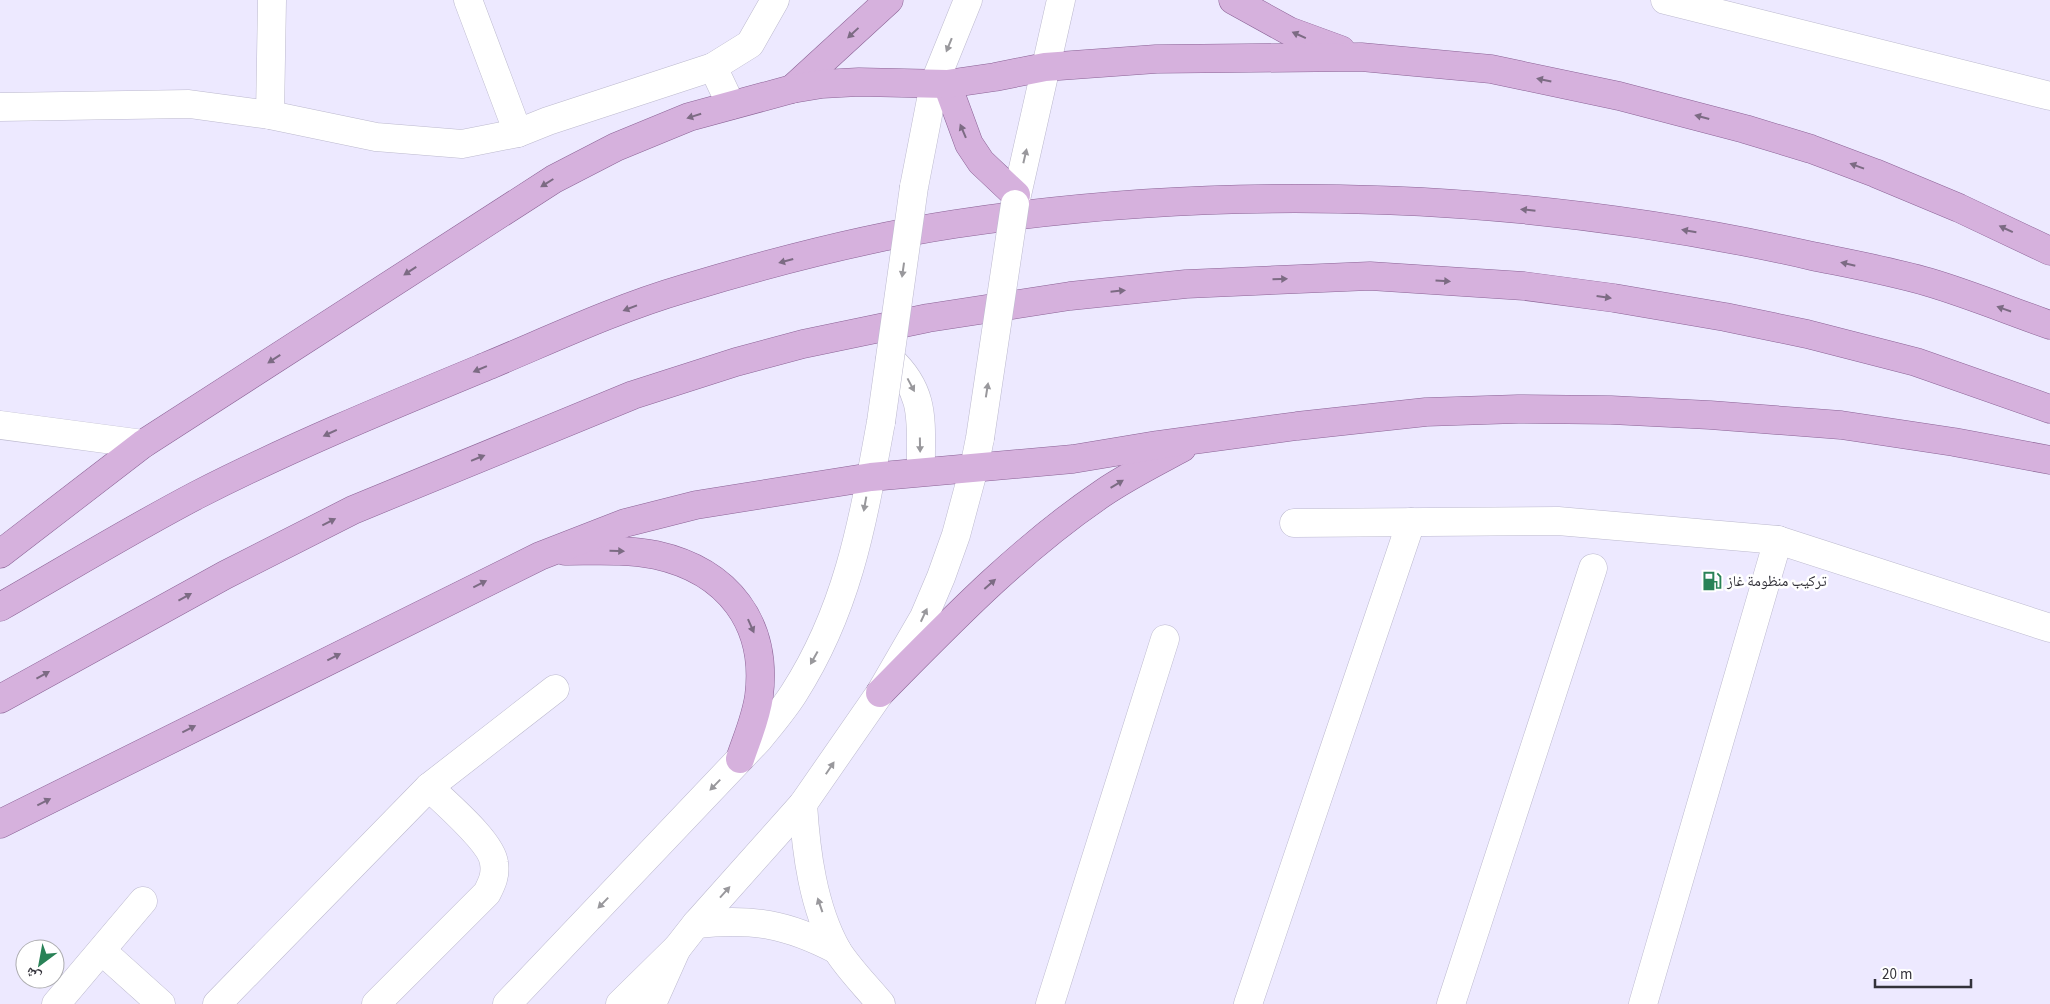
<svg xmlns="http://www.w3.org/2000/svg" width="2050" height="1004" viewBox="0 0 2050 1004" font-family="'Source Sans 3','Noto Naskh Arabic',sans-serif">
  <style>
    .lines { fill: none; stroke-linecap: round; stroke-linejoin: round }
    .minor-casing { stroke: #bcb9ce; stroke-width: 29 }
    .tertiary-casing { stroke: #bcb9ce; stroke-width: 29 }
    .secondary-casing { stroke: #bcb9ce; stroke-width: 29 }
    .primary-casing { stroke: #8b6396; stroke-width: 29 }
    .minor { stroke: #fff; stroke-width: 28 }
    .tertiary { stroke: #fff; stroke-width: 28 }
    .secondary { stroke: #fff; stroke-width: 28 }
    .primary { stroke: #d6b1dd; stroke-width: 28 }
    .secondary-bridge-casing { stroke: #bcb9ce; stroke-width: 29; stroke-linecap: butt }
    .secondary-bridge { stroke: #fff; stroke-width: 28 }
    .oneway { fill: #7c6b83 }
    .oneway2 { fill: #99989c }
    .labels { text-anchor: middle; dominant-baseline: central; stroke-width: 5; stroke-linejoin: round; paint-order: stroke }
    .poi-label { font-size: 15px; fill: #33323a; stroke: #fff; text-anchor: start }
  </style>
  <rect width="100%" height="100%" fill="#ede9ff"/>
  <g class="lines">
    <defs>
      <g id="minor">
        <path d="M 1665,0 L 2050,96"/>
        <path d="M 731,105 L 713,67 L 750,44 L 775,0"/>
        <path d="M 0,107 L 189,104 L 270,115 L 376,137 L 462,144 L 518,133 L 548,121 L 713,67"/>
        <path d="M 270,115 L 272,0"/>
        <path d="M 0,425 L 143,444"/>
        <path d="M 1294,523 L 1558,521 L 1778,540 L 2050,628"/>
        <path d="M 102,951 L 161,1004"/>
        <path d="M 56,1004 L 143,901"/>
        <path d="M 217,1004 L 429,787 L 555,689"/>
        <path d="M 376,1004 L 487,893 C 492,883 496,875 494,863 C 492,842 445,803 429,787"/>
        <path d="M 1050,1004 L 1165,639"/>
        <path d="M 1248,1004 L 1411,522"/>
        <path d="M 1451,1004 L 1593,568"/>
        <path d="M 1643,1004 L 1778,540"/>
      </g>
      <path id="tertiary" d="M 652,1004 L 677,948"/>
      <g id="secondary">
        <path d="M 468,0 L 518,133"/>
        <path d="M 914,187 L 934,84 L 968,0"/>
        <path d="M 1015,204 L 1061,0"/>
        <path d="M 890,359 C 928,394 920,425 921,472"/>
        <path d="M 803,804 C 806,852 813,907 837,950 C 848,968 867,987 881,1004"/>
        <path d="M 696,924 C 753,918 787,924 837,950"/>
        <path d="M 507,1004 L 759,739 C 771,724 784,709 794,693 C 849,607 863,520 881,422"/>
        <path d="M 620,1004 L 678,947 L 696,924 L 803,804 L 880,693 L 924,617 L 941,577 L 956,535 L 974,468 L 980,438"/>
      </g>
      <g id="primary">
        <path d="M 1233,0 L 1289,31 L 1341,50"/>
        <path d="M 947,84 L 969,144 L 981,162 L 1016,195"/>
        <path d="M 792,89 L 889,0"/>
        <path d="M 565,551 C 595,551 626,549 656,555 C 728,571 768,623 759,696 C 756,718 747,738 740,759"/>
        <path d="M 0,554 L 143,444 L 554,179 L 616,147 L 689,117 L 792,89 L 822,84 L 859,82 L 947,84 L 995,77 L 1045,67 L 1156,59 L 1361,57 L 1491,69 L 1619,96 L 1745,129 L 1811,149 L 1875,173 L 1959,208 L 2050,251"/>
        <path d="M 0,607 C 65,570 130,530 197,495 C 293,446 393,405 492,364 C 554,338 618,308 683,289 C 772,262 863,238 955,224 C 1237,181 1535,193 1812,256 C 1851,264 1890,271 1928,282 C 1969,294 2010,311 2050,325"/>
        <path d="M 880,693 C 950,622 1020,549 1103,493 C 1128,476 1156,462 1182,448"/>
        <path d="M 0,699 L 225,575 L 353,510 L 633,395 L 736,362 L 803,344 L 928,318 L 1070,296 L 1186,284 L 1370,276 L 1524,286 L 1614,298 L 1725,317 L 1807,334 L 1916,362 L 2050,409"/>
        <path d="M 0,824 L 540,556 L 625,523 L 696,505 L 871,477 L 1073,459 L 1157,445 L 1297,426 L 1426,412 L 1518,409 L 1611,410 L 1710,415 L 1841,425 L 1954,442 L 2050,460"/>
      </g>
    </defs>
    <use href="#minor" class="minor-casing"/>
    <use href="#tertiary" class="tertiary-casing"/>
    <use href="#secondary" class="secondary-casing"/>
    <use href="#primary" class="primary-casing"/>
    <use href="#minor" class="minor"/>
    <use href="#tertiary" class="tertiary"/>
    <use href="#secondary" class="secondary"/>
    <use href="#primary" class="primary"/>
    <defs>
      <g id="secondary-bridge">
        <path d="M 881,422 L 914,187"/>
        <path d="M 980,438 L 1015,204"/>
      </g>
    </defs>
    <use href="#secondary-bridge" class="secondary-bridge-casing"/>
    <use href="#secondary-bridge" class="secondary-bridge"/>
  </g>
  <defs><path id="oneway-solid" d="M-6-.8H1V-3.2L6.5 0L1 3.2V.8H-6Z" transform="scale(1.25)"/></defs>
  <g class="oneway">
    <use href="#oneway-solid" transform="translate(853 33) rotate(137)"/>
    <use href="#oneway-solid" transform="translate(1299 35) rotate(-156)"/>
    <use href="#oneway-solid" transform="translate(1544 80) rotate(-168)"/>
    <use href="#oneway-solid" transform="translate(694 116) rotate(163)"/>
    <use href="#oneway-solid" transform="translate(1702 117) rotate(-165)"/>
    <use href="#oneway-solid" transform="translate(963 131) rotate(-113)"/>
    <use href="#oneway-solid" transform="translate(1857 166) rotate(-160)"/>
    <use href="#oneway-solid" transform="translate(547 183) rotate(148)"/>
    <use href="#oneway-solid" transform="translate(1528 210) rotate(-174)"/>
    <use href="#oneway-solid" transform="translate(2006 229) rotate(-155)"/>
    <use href="#oneway-solid" transform="translate(1689 231) rotate(-170)"/>
    <use href="#oneway-solid" transform="translate(786 261) rotate(165)"/>
    <use href="#oneway-solid" transform="translate(1848 264) rotate(-167)"/>
    <use href="#oneway-solid" transform="translate(410 271) rotate(147)"/>
    <use href="#oneway-solid" transform="translate(1280 279) rotate(-2)"/>
    <use href="#oneway-solid" transform="translate(1443 281) rotate(4)"/>
    <use href="#oneway-solid" transform="translate(1118 291) rotate(-6)"/>
    <use href="#oneway-solid" transform="translate(1604 297) rotate(8)"/>
    <use href="#oneway-solid" transform="translate(630 308) rotate(159)"/>
    <use href="#oneway-solid" transform="translate(2004 309) rotate(-161)"/>
    <use href="#oneway-solid" transform="translate(274 359) rotate(147)"/>
    <use href="#oneway-solid" transform="translate(480 369) rotate(157)"/>
    <use href="#oneway-solid" transform="translate(330 433) rotate(155)"/>
    <use href="#oneway-solid" transform="translate(478 458) rotate(-22)"/>
    <use href="#oneway-solid" transform="translate(1117 484) rotate(-31)"/>
    <use href="#oneway-solid" transform="translate(329 522) rotate(-27)"/>
    <use href="#oneway-solid" transform="translate(617 551) rotate(1)"/>
    <use href="#oneway-solid" transform="translate(480 584) rotate(-27)"/>
    <use href="#oneway-solid" transform="translate(990 584) rotate(-41)"/>
    <use href="#oneway-solid" transform="translate(185 597) rotate(-29)"/>
    <use href="#oneway-solid" transform="translate(751 626) rotate(66)"/>
    <use href="#oneway-solid" transform="translate(334 657) rotate(-27)"/>
    <use href="#oneway-solid" transform="translate(43 675) rotate(-29)"/>
    <use href="#oneway-solid" transform="translate(189 729) rotate(-27)"/>
    <use href="#oneway-solid" transform="translate(44 802) rotate(-27)"/>
  </g>
  <g class="oneway2">
    <use href="#oneway-solid" transform="translate(949 45) rotate(112)"/>
    <use href="#oneway-solid" transform="translate(1025 156) rotate(-77)"/>
    <use href="#oneway-solid" transform="translate(903 270) rotate(98)"/>
    <use href="#oneway-solid" transform="translate(911 385) rotate(62)"/>
    <use href="#oneway-solid" transform="translate(987 390) rotate(-81)"/>
    <use href="#oneway-solid" transform="translate(920 445) rotate(89)"/>
    <use href="#oneway-solid" transform="translate(865 504) rotate(100)"/>
    <use href="#oneway-solid" transform="translate(924 615) rotate(-65)"/>
    <use href="#oneway-solid" transform="translate(814 658) rotate(119)"/>
    <use href="#oneway-solid" transform="translate(830 768) rotate(-56)"/>
    <use href="#oneway-solid" transform="translate(715 785) rotate(134)"/>
    <use href="#oneway-solid" transform="translate(725 892) rotate(-48)"/>
    <use href="#oneway-solid" transform="translate(603 903) rotate(134)"/>
    <use href="#oneway-solid" transform="translate(820 905) rotate(-109)"/>
  </g>
  <defs>
    <symbol id="fuel-bare" viewBox="-9 -9 18 18"><path d="M-5.5-6h7V0h2V4h1.3V-2.5L3-4.5l.8-.8L6-3V5H2.5V1h-1V6h-7ZM-4.2-4.7v3.2H.2V-4.7Z" fill="#298257" stroke="#fff" stroke-width="2.5" paint-order="stroke"/></symbol>
  </defs>
  <g fill-rule="evenodd">
    <use href="#fuel-bare" x="1698" y="567" width="28" height="28"/>
  </g>
  <g class="labels">
    <g class="poi-label">
      <text x="1727" y="581">تركيب منظومة غاز</text>
    </g>
  </g>
  <g transform="translate(40 964) rotate(212)"><circle r="24" fill="#ffffff" stroke="#adadb0"/>
  <path d="M0-4L9 19L0 12L-9 19Z" fill="#298257"/>
  <text y="-8" font-size="14" font-weight="bold" text-anchor="middle" fill="#33323a">ش</text>
  </g>
  <path d="M1875 979v8h96v-8" fill="none" stroke="#33323a" stroke-width="2.5"/>
  <text x="1882" y="979" font-size="15" fill="#33323a" stroke="#ffffff" stroke-width="4" paint-order="stroke">20 m</text>
</svg>
